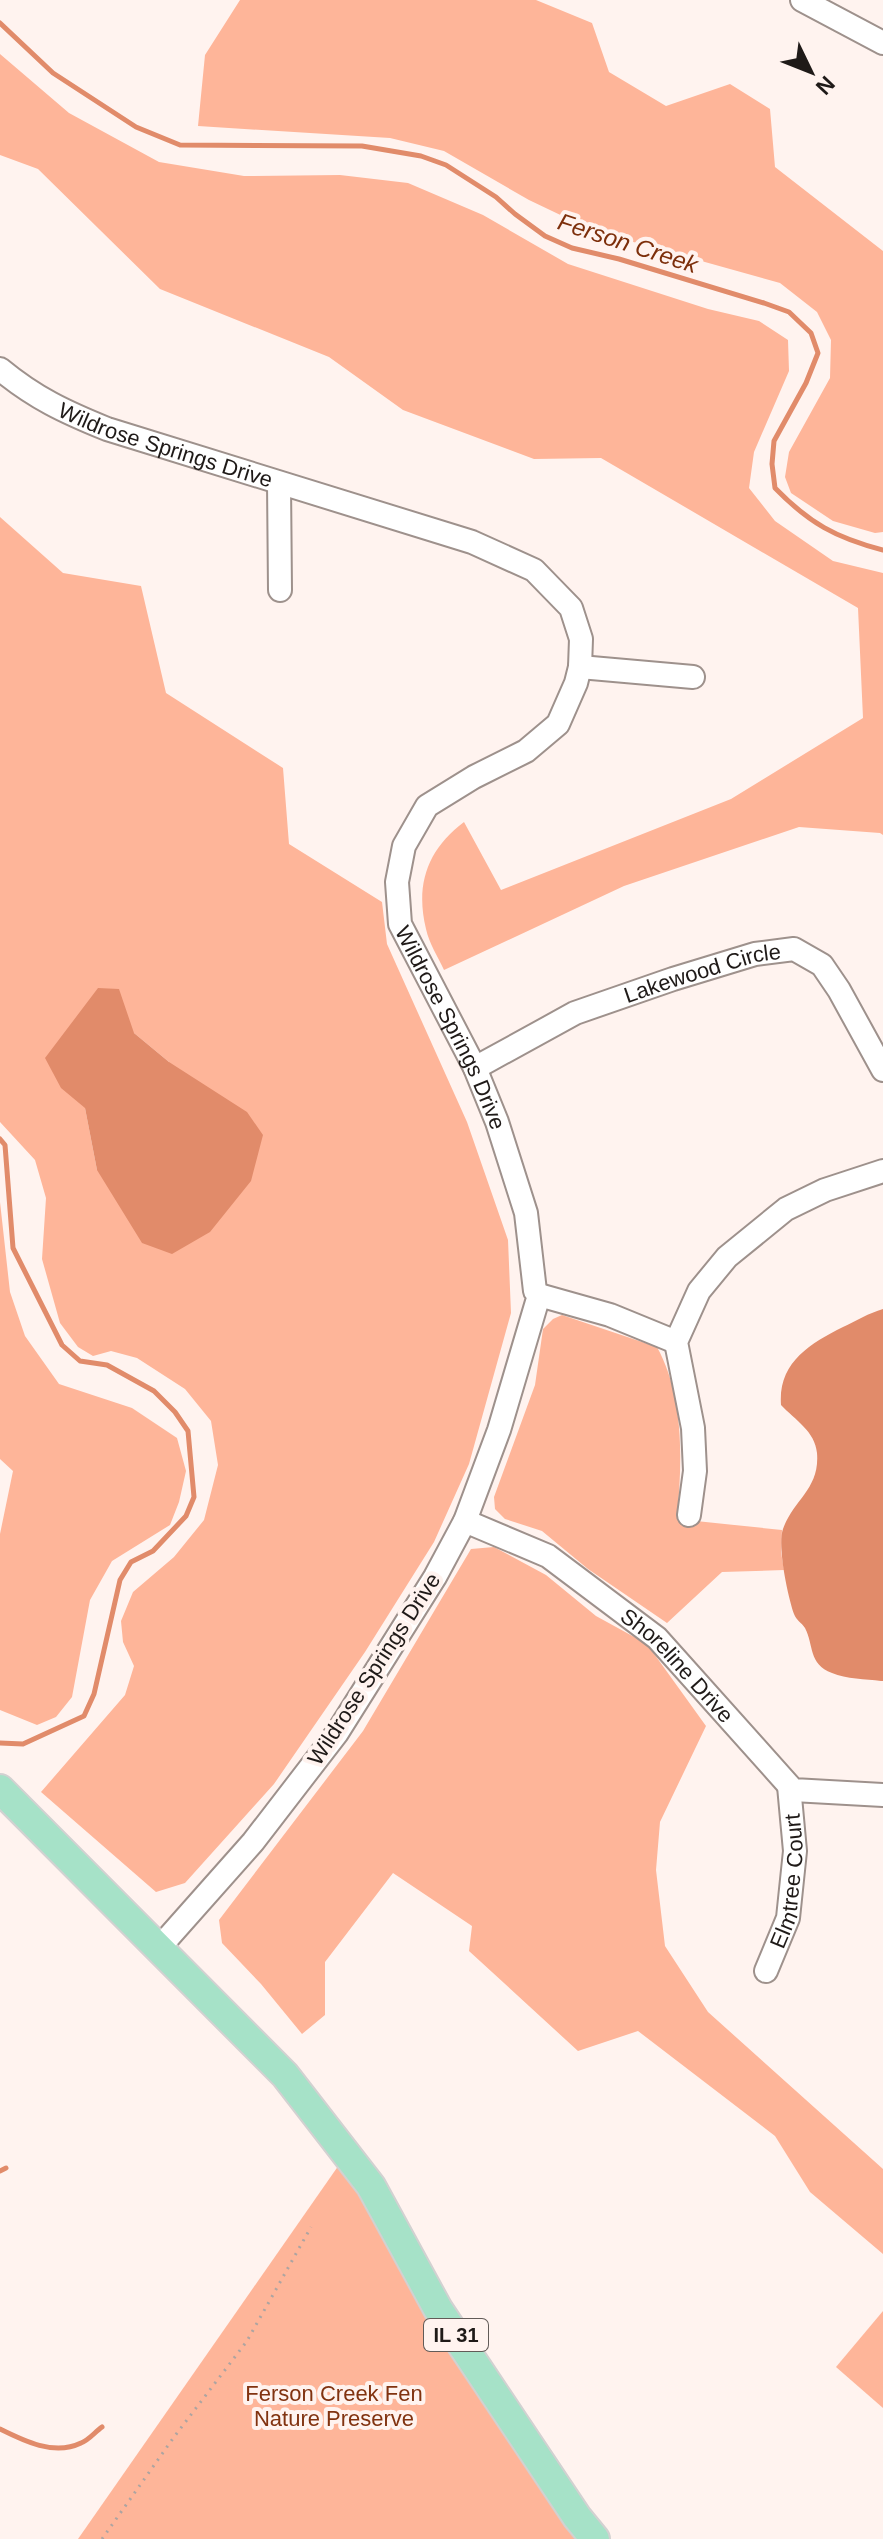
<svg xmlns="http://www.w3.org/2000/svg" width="883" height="2539" viewBox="0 0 883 2539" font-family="Helvetica,sans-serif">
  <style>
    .green { fill: #feb599; fill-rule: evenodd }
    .water { fill: #e18b6a }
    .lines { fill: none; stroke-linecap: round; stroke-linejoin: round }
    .stream { stroke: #e18b6a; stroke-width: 5 }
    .minor-casing { stroke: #9e918c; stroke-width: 26 }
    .major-casing { stroke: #d2d1d1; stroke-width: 32 }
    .path { stroke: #ada4a1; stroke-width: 3; stroke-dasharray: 2 6; stroke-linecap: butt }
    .minor { stroke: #fff; stroke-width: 22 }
    .major { stroke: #a6e2c8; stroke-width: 28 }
    .labels { text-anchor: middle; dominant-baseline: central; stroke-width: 8; stroke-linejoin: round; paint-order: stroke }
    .shield { fill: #fff3ef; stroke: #625b58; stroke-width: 2 }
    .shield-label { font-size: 20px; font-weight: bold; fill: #1f1a18 }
    .street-label { font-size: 22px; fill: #1f1a18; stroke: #fff3ef }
    .park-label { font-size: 22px; fill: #813310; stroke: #fff3ef }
    .water-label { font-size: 24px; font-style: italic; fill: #7d2f0b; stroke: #fff3ef }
  </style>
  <rect width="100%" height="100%" fill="#fff3ef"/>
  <g class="green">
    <path d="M 240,0 L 536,0 L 592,23 L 609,72 L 666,106 L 730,84 L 770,109 L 775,167 L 883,251 L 883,532 L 875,533 L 833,521 L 791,493 L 785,477 L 789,452 L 830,378 L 831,340 L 817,312 L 780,283 L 594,231 L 529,200 L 444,151 L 390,138 L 198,126 L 205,55 Z"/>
    <path d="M 0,54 L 69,113 L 159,162 L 244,176 L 340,175 L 408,183 L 483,215 L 568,264 L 708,309 L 759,321 L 788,340 L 789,371 L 754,452 L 749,488 L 775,521 L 833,561 L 883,573 L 883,835 L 880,833 L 799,827 L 624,886 L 444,970 C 438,957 429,943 426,929 C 415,884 428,849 464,822 L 501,890 L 731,799 L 863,718 L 858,608 L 601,458 L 534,459 L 403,410 L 329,357 L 160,289 L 38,169 L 0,155 Z"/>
    <path d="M 0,517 L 63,573 L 141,586 L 166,693 L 283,768 L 289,844 L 382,902 L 387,944 L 467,1122 L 508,1240 L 511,1313 L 469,1464 L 434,1542 L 365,1652 L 274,1784 L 185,1883 L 156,1892 L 41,1792 L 125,1695 L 134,1666 L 123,1642 L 121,1621 L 133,1592 L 174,1557 L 204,1520 L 218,1465 L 211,1421 L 185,1389 L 137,1358 L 111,1351 L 93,1356 L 78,1347 L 60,1323 L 42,1259 L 46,1198 L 35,1160 L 0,1122 ZM 134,1033 L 169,1062 L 97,1170 L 85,1108 Z"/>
    <path d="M 0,1202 L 10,1292 L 25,1336 L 59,1384 L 132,1408 L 177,1438 L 186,1471 L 179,1502 L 170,1525 L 112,1561 L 90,1600 L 72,1697 L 56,1717 L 37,1725 L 0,1710 L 0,1534 L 13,1471 L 0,1459 Z"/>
    <path d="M 562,1315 L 657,1347 C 685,1398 682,1462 677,1519 L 782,1530 L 781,1552 L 784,1570 L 722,1572 L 667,1623 L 588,1569 L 542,1531 L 505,1519 L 495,1509 L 494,1497 L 535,1385 L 543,1329 L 553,1319 Z"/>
    <path d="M 494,1547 L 546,1575 L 596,1616 L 647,1644 L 706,1726 L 660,1822 L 656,1870 L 665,1946 L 708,2012 L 883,2169 L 883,2254 L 810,2192 L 775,2136 L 638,2031 L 578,2051 L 469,1951 L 472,1926 L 393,1873 L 325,1962 L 325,2015 L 302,2034 L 261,1984 L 222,1943 L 219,1920 L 363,1731 L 471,1549 Z"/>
    <path d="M 341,2162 L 587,2539 L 78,2539 Z"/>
    <path d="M 883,2311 L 883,2408 L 836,2367 Z"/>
  </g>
  <g class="water">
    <path d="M 98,988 L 119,989 L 134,1033 L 169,1062 L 247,1112 L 263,1135 L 251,1181 L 210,1232 L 172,1254 L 142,1243 L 97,1170 L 85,1108 L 61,1088 L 45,1058 Z"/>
    <path d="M 883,1309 L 883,1681 L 881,1681 C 866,1679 846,1679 832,1673 C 808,1664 814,1645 805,1628 C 802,1623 796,1620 794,1614 C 788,1597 777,1546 783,1529 C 793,1500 820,1489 817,1453 C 815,1431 795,1420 781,1405 C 778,1363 809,1344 843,1327 C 856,1321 869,1313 883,1309 Z"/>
  </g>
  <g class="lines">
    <g class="stream">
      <path d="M 0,23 L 53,73 L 136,127 L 180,145 L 362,146 L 421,156 L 446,165 L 496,197 L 515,214 L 545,236 L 572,248 L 619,259 L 764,303 L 789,312 L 811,333 L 818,353 L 806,383 L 774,441 L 772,464 L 775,488 C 809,523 836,538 883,550"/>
      <path d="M 0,1139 L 5,1145 L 13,1248 L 62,1345 L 80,1361 L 107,1365 L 154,1391 L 175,1412 L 188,1431 L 194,1497 L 186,1516 L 153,1551 L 131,1562 L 120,1580 L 94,1694 L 84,1716 L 23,1744 L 0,1743"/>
      <path d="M 0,2171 L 6,2168"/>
      <path d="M 0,2429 C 24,2441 54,2456 81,2443 C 89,2440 95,2432 102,2427"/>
    </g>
    <defs>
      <g id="minor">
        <path d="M 802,0 L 883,43"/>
        <path id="s1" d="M 0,369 C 35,398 65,412 107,429 L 472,542 L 534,570 L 571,608 L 581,639 L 580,667 L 576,683 L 558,724 L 526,751 L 474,777 L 427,806 L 404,846 L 397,882 L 400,924 L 475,1068 L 497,1122 L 526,1213 L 535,1291 L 539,1295 L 499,1430 L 465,1521 L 435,1577 L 337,1733 L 253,1842 L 159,1948"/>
        <path d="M 279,483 L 280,590"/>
        <path d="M 580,667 L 693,677"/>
        <path id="s2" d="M 475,1068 L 575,1013 L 673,979 L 755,954 L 794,949 L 822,965 L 839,990 L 883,1070"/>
        <path d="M 539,1295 L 610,1315 L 676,1342"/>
        <path d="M 689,1515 L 695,1471 L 693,1428 L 676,1342 L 699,1291 L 727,1257 L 786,1209 L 825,1190 L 883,1171"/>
        <path id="s3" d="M 465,1521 L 548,1556 L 657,1638 L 793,1790 L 883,1795"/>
        <path id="s4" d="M 766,1971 L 788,1918 L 795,1851 L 789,1786"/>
      </g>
      <path id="major" d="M 0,1789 L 285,2075 L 371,2186 L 438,2309 L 577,2517 L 595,2539"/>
    </defs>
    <use href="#minor" class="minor-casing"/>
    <use href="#major" class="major-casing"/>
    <path class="path" d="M 102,2539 L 174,2437 L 247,2341 L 311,2227"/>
    <use href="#minor" class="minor"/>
    <use href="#major" class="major"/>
  </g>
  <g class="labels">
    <rect class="shield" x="424" y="2319" width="64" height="32" rx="6"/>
    <g class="shield-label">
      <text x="456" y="2335">IL 31</text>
    </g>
    <g class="street-label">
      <text stroke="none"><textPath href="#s1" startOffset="184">Wildrose Springs Drive</textPath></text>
      <text stroke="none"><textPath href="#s2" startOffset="248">Lakewood Circle</textPath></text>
      <text stroke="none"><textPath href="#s1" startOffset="1144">Wildrose Springs Drive</textPath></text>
      <text stroke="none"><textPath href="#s3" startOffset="260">Shoreline Drive</textPath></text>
      <text transform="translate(374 1669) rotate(-57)">Wildrose Springs Drive</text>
      <text stroke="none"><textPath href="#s4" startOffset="94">Elmtree Court</textPath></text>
    </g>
    <g class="park-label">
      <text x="334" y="2393">Ferson Creek Fen<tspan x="334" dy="25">Nature Preserve</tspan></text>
    </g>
    <g class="water-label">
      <text transform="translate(628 243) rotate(18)">Ferson Creek</text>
    </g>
  </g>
  <g transform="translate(811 72) rotate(133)" stroke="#fff3ef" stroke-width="6" paint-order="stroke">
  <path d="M0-6L14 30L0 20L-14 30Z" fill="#1f1a18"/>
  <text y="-12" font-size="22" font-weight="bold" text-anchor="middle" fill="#1f1a18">N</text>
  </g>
</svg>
